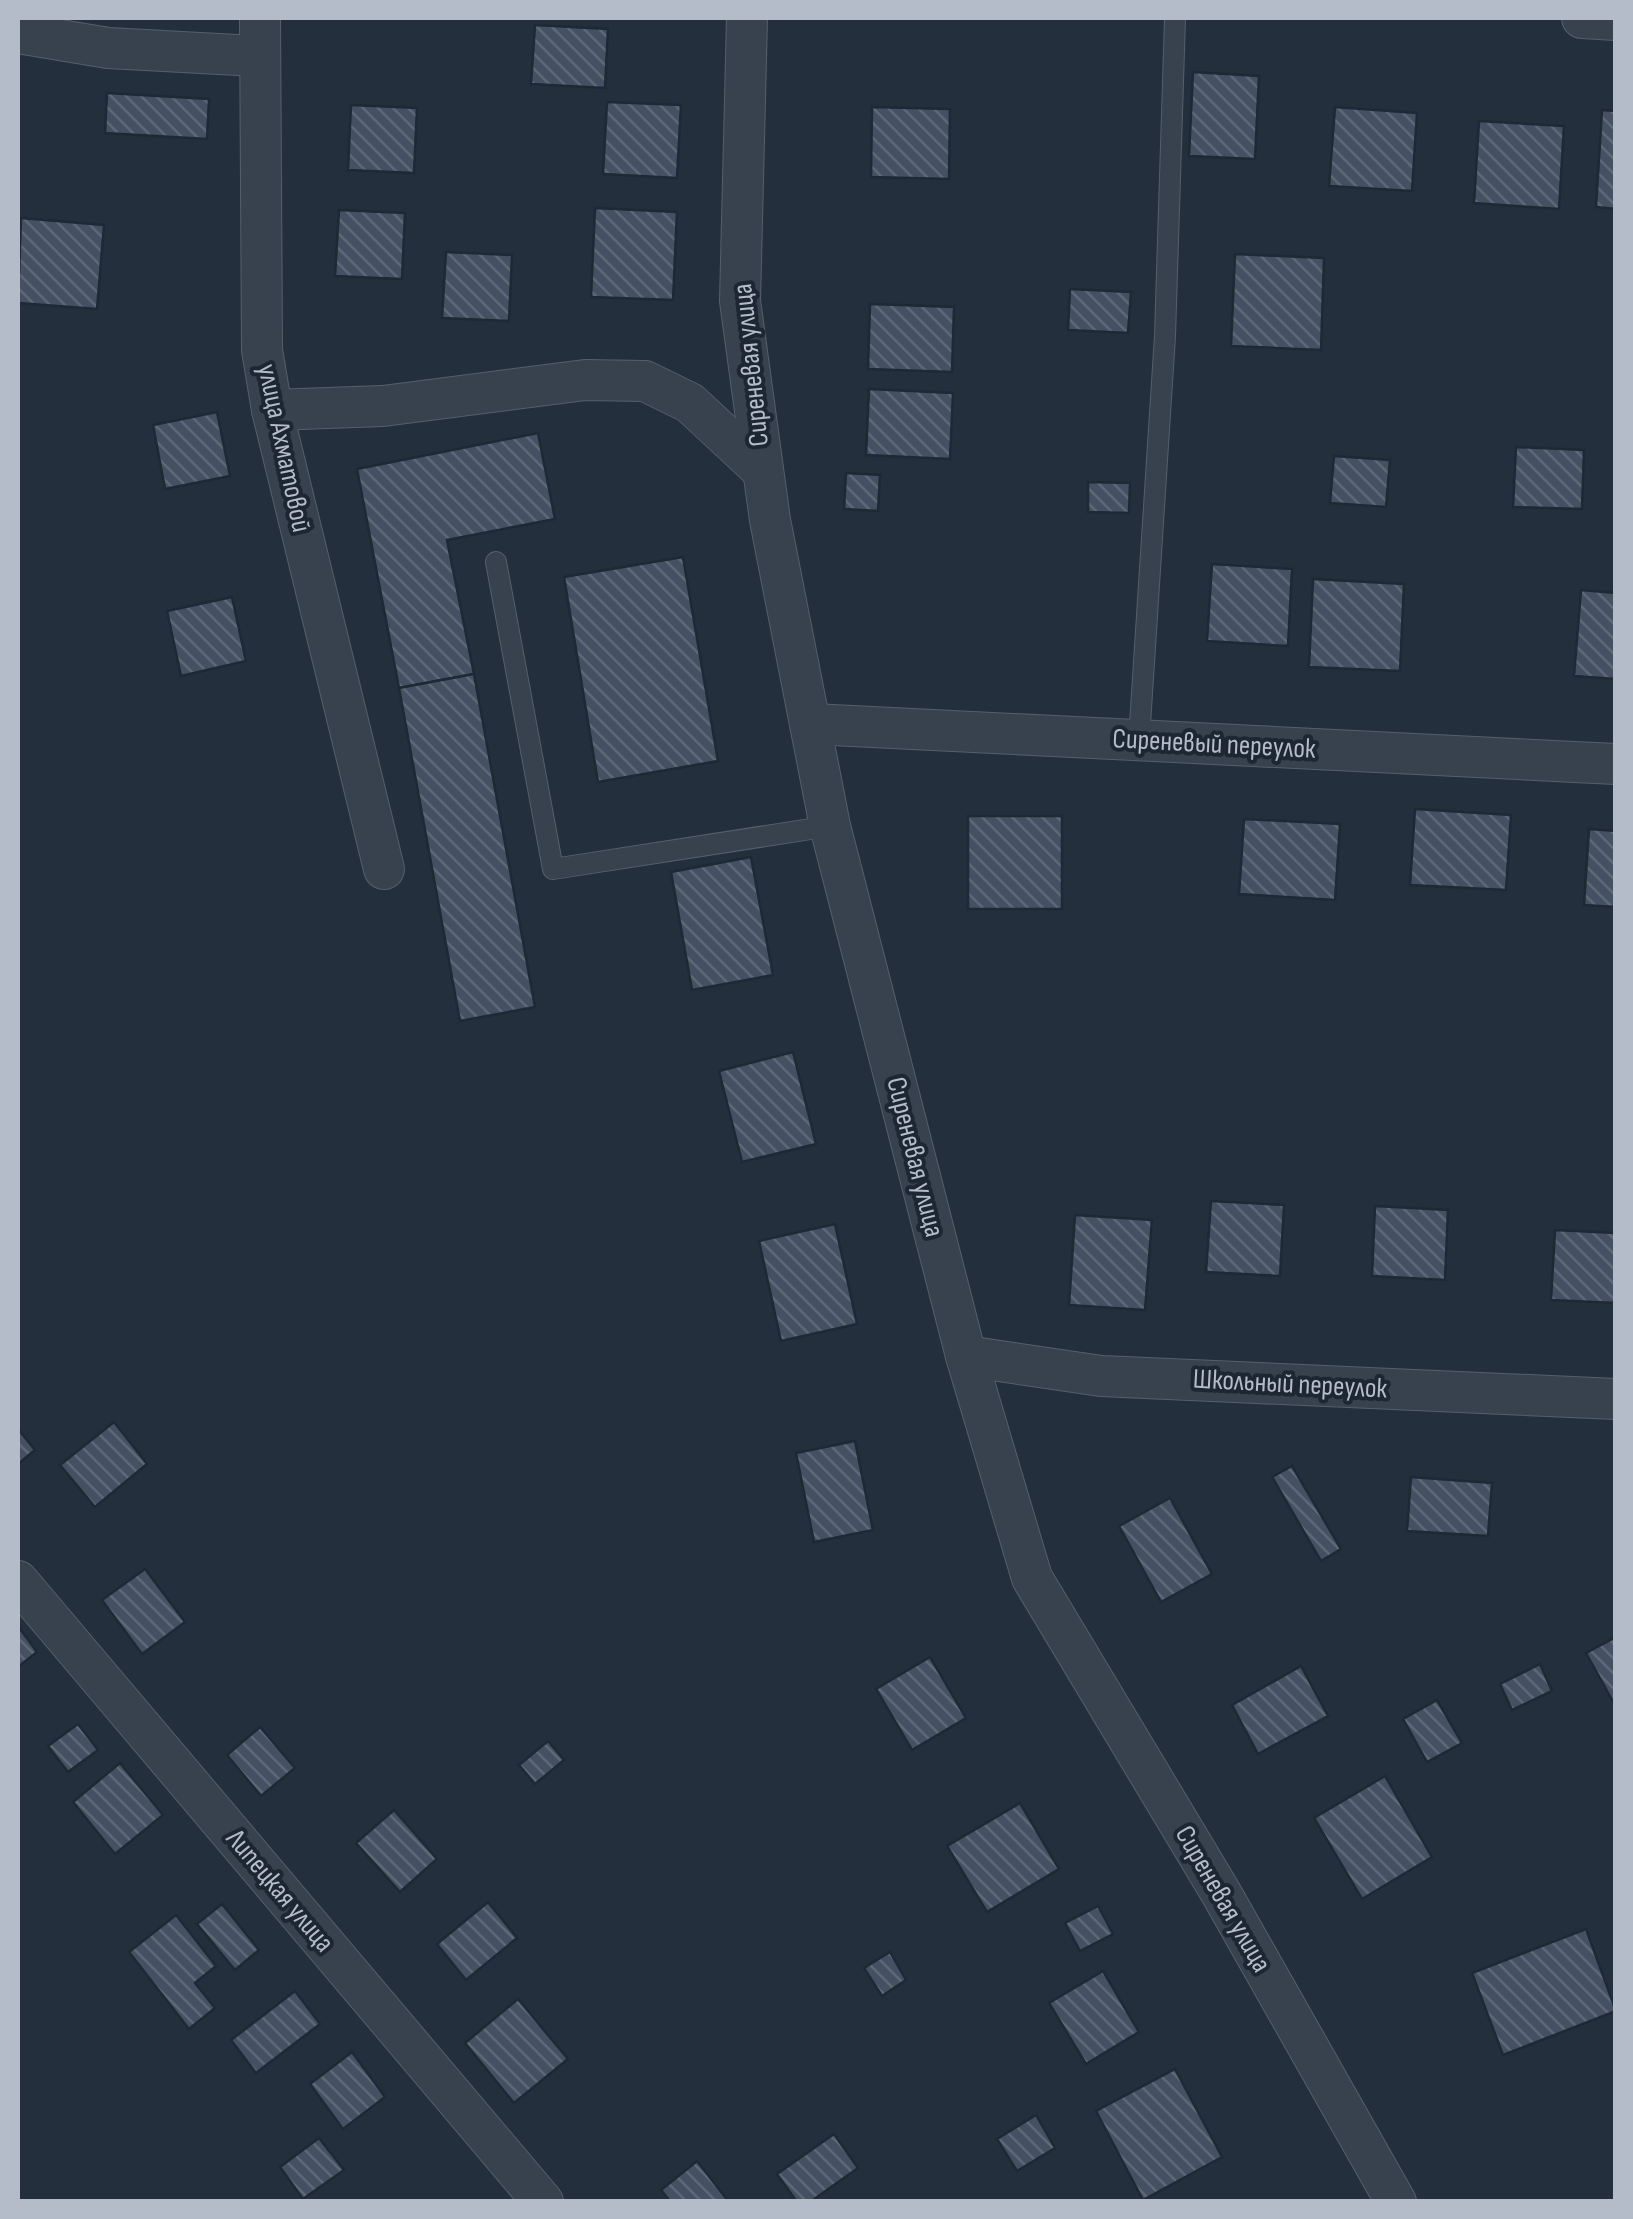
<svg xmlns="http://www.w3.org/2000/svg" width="1633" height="2219" viewBox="0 0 1633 2219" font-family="'Sofia Sans Condensed',sans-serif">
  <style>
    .building { fill: url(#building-back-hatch); stroke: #1f2835; stroke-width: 2.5 }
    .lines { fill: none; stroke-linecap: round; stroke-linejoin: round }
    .service-casing { stroke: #565f6c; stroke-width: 22 }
    .minor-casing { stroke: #565f6c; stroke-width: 42 }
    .service { stroke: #38414e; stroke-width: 20 }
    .minor { stroke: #38414e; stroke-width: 40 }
    .labels { text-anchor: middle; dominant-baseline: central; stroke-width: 8; stroke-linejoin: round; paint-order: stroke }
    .street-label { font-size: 28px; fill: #b4bcc9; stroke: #1d2633 }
  </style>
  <defs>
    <pattern id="building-back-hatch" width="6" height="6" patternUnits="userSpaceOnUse" patternTransform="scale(2.5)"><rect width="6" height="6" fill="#455162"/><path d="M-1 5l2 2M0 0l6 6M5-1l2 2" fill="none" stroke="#5d6877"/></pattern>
  </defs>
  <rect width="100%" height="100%" fill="#242f3e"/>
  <g class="building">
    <path d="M 535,25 L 608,29 L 605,88 L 531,84 Z"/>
    <path d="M 1193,72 L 1259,76 L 1255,159 L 1189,156 Z"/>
    <path d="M 107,93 L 209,99 L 207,139 L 105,133 Z"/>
    <path d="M 607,102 L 681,105 L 677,178 L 603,174 Z"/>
    <path d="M 351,105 L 417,108 L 414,173 L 348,170 Z"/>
    <path d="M 872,107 L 950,109 L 949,179 L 871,177 Z"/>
    <path d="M 1335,107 L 1417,113 L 1412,191 L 1329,186 Z"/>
    <path d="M 1602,110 L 1616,111 L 1616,209 L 1596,207 Z"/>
    <path d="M 1479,121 L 1564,126 L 1559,209 L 1474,203 Z"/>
    <path d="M 595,208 L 677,212 L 673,300 L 591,297 Z"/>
    <path d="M 339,210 L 405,213 L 402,279 L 335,276 Z"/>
    <path d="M 21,218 L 104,225 L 97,309 L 18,303 Z"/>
    <path d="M 446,252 L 512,255 L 509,321 L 442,318 Z"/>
    <path d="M 1235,254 L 1324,258 L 1321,350 L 1231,346 Z"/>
    <path d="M 1070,289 L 1131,292 L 1128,333 L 1068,330 Z"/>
    <path d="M 870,304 L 954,307 L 952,372 L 868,369 Z"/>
    <path d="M 869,389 L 953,393 L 950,459 L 866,455 Z"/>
    <path d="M 217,412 L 230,476 L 165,489 L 153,425 Z"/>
    <path d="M 538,433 L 555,519 L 447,540 L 474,674 L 399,688 L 357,469 Z"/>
    <path d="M 1516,447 L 1584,450 L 1582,509 L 1513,507 Z"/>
    <path d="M 1334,456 L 1390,460 L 1386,507 L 1330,503 Z"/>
    <path d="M 846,473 L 880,475 L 878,511 L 844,509 Z"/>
    <path d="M 1088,482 L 1130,483 L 1129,513 L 1088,512 Z"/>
    <path d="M 683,557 L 718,761 L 598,782 L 564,577 Z"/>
    <path d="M 1212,564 L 1292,569 L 1288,646 L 1207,641 Z"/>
    <path d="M 1313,579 L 1404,584 L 1400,671 L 1309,667 Z"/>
    <path d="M 1581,590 L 1616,593 L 1616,679 L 1574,676 Z"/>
    <path d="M 232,597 L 246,661 L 181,676 L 167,611 Z"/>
    <path d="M 474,674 L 535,1007 L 460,1021 L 399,688 Z"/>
    <path d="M 1415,809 L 1511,815 L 1506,890 L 1410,885 Z"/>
    <rect x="968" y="816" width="94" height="93"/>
    <path d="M 1244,819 L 1340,824 L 1335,900 L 1239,894 Z"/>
    <path d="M 1589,829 L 1616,831 L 1616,907 L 1584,905 Z"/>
    <path d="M 751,857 L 773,975 L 692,990 L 671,872 Z"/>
    <path d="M 793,1052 L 816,1144 L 742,1162 L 719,1071 Z"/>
    <path d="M 1211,1201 L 1284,1205 L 1280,1276 L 1206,1272 Z"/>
    <path d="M 1375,1206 L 1448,1210 L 1445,1280 L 1372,1276 Z"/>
    <path d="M 1075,1215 L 1152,1220 L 1145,1310 L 1069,1305 Z"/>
    <path d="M 835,1224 L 857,1324 L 781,1341 L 759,1241 Z"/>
    <path d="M 1555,1230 L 1616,1233 L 1616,1303 L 1551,1300 Z"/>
    <path d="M 114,1422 L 147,1464 L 95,1507 L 60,1465 Z"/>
    <path d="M 18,1429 L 35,1450 L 18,1464 Z"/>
    <path d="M 855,1441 L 873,1530 L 814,1542 L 796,1453 Z"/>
    <path d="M 1292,1466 L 1341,1549 L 1321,1561 L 1272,1477 Z"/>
    <path d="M 1411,1477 L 1492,1483 L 1488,1536 L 1407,1531 Z"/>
    <path d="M 1170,1498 L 1212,1574 L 1161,1602 L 1119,1526 Z"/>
    <path d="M 145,1569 L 185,1622 L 142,1654 L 102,1600 Z"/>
    <path d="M 18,1626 L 37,1652 L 18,1667 Z"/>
    <path d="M 1616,1637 L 1616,1707 L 1586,1653 Z"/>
    <path d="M 930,1657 L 966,1718 L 912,1750 L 876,1689 Z"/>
    <path d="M 1540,1664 L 1552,1691 L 1512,1710 L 1500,1684 Z"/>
    <path d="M 1301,1666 L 1328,1716 L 1258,1754 L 1232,1705 Z"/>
    <path d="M 1437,1700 L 1462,1743 L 1427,1762 L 1403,1719 Z"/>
    <path d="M 78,1724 L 98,1750 L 68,1772 L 48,1746 Z"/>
    <path d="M 260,1727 L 295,1768 L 261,1796 L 227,1755 Z"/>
    <path d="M 548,1741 L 564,1760 L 535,1784 L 519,1765 Z"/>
    <path d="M 120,1763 L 163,1815 L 115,1854 L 73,1802 Z"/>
    <path d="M 1385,1776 L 1432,1857 L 1362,1899 L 1314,1818 Z"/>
    <path d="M 1020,1803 L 1059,1869 L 987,1912 L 947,1846 Z"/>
    <path d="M 394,1810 L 437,1859 L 400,1892 L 356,1843 Z"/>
    <path d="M 488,1902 L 517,1938 L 466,1980 L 437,1944 Z"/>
    <path d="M 222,1904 L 259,1950 L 235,1970 L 197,1924 Z"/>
    <path d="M 1098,1906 L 1113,1934 L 1080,1951 L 1065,1923 Z"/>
    <path d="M 176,1915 L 216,1966 L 195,1983 L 215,2008 L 189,2029 L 129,1952 Z"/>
    <path d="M 1586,1929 L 1616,2011 L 1503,2055 L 1472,1973 Z"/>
    <path d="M 890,1952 L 906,1980 L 882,1996 L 864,1968 Z"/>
    <path d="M 1103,1971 L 1139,2032 L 1086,2064 L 1049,2003 Z"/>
    <path d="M 295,1991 L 320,2024 L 256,2073 L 231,2040 Z"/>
    <path d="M 518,1999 L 568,2059 L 514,2103 L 465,2043 Z"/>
    <path d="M 352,2052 L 385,2097 L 343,2129 L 310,2084 Z"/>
    <path d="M 1175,2069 L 1222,2157 L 1143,2200 L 1096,2111 Z"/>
    <path d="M 1036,2115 L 1055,2148 L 1017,2171 L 997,2139 Z"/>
    <path d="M 834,2134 L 858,2168 L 810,2202 L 797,2202 L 777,2174 Z"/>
    <path d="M 319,2138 L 344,2170 L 303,2199 L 280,2167 Z"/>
    <path d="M 697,2161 L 729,2202 L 671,2202 L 661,2190 Z"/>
  </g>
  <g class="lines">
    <defs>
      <g id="service">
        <path d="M 496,562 L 553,869 L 830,826"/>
        <path d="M 1139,740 L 1165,336 L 1175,18"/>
      </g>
      <g id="minor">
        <path d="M 260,18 L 262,350 L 272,410 L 384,869"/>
        <path d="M 747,18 L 740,301 L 770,520 L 830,826 L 966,1356 L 1032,1578 L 1221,1893 L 1396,2202"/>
        <path d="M 1582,18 L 1616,20"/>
        <path d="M 18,33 L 108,48 L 257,56"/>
        <path d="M 272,410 L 383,406 L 585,380 L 645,381 L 690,403 L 763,471"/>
        <path d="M 812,724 L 1616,764"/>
        <path d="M 966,1356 L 1101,1376 L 1616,1399"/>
        <path d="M 18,1581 L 543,2202"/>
      </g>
    </defs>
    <use href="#service" class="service-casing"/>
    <use href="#minor" class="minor-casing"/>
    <use href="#service" class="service"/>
    <use href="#minor" class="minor"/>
  </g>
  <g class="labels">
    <g class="street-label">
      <text transform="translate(751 365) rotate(-96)">Сиреневая улица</text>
      <text transform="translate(284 448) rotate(78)">улица Ахматовой</text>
      <text transform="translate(1214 744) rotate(3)">Сиреневый переулок</text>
      <text transform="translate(915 1157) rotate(76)">Сиреневая улица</text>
      <text transform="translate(1290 1384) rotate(3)">Школьный переулок</text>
      <text transform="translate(280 1891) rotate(50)">Липецкая улица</text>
      <text transform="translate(1223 1899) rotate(60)">Сиреневая улица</text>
    </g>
  </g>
  <rect width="1633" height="2219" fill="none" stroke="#b4bcc9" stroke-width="40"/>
</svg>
